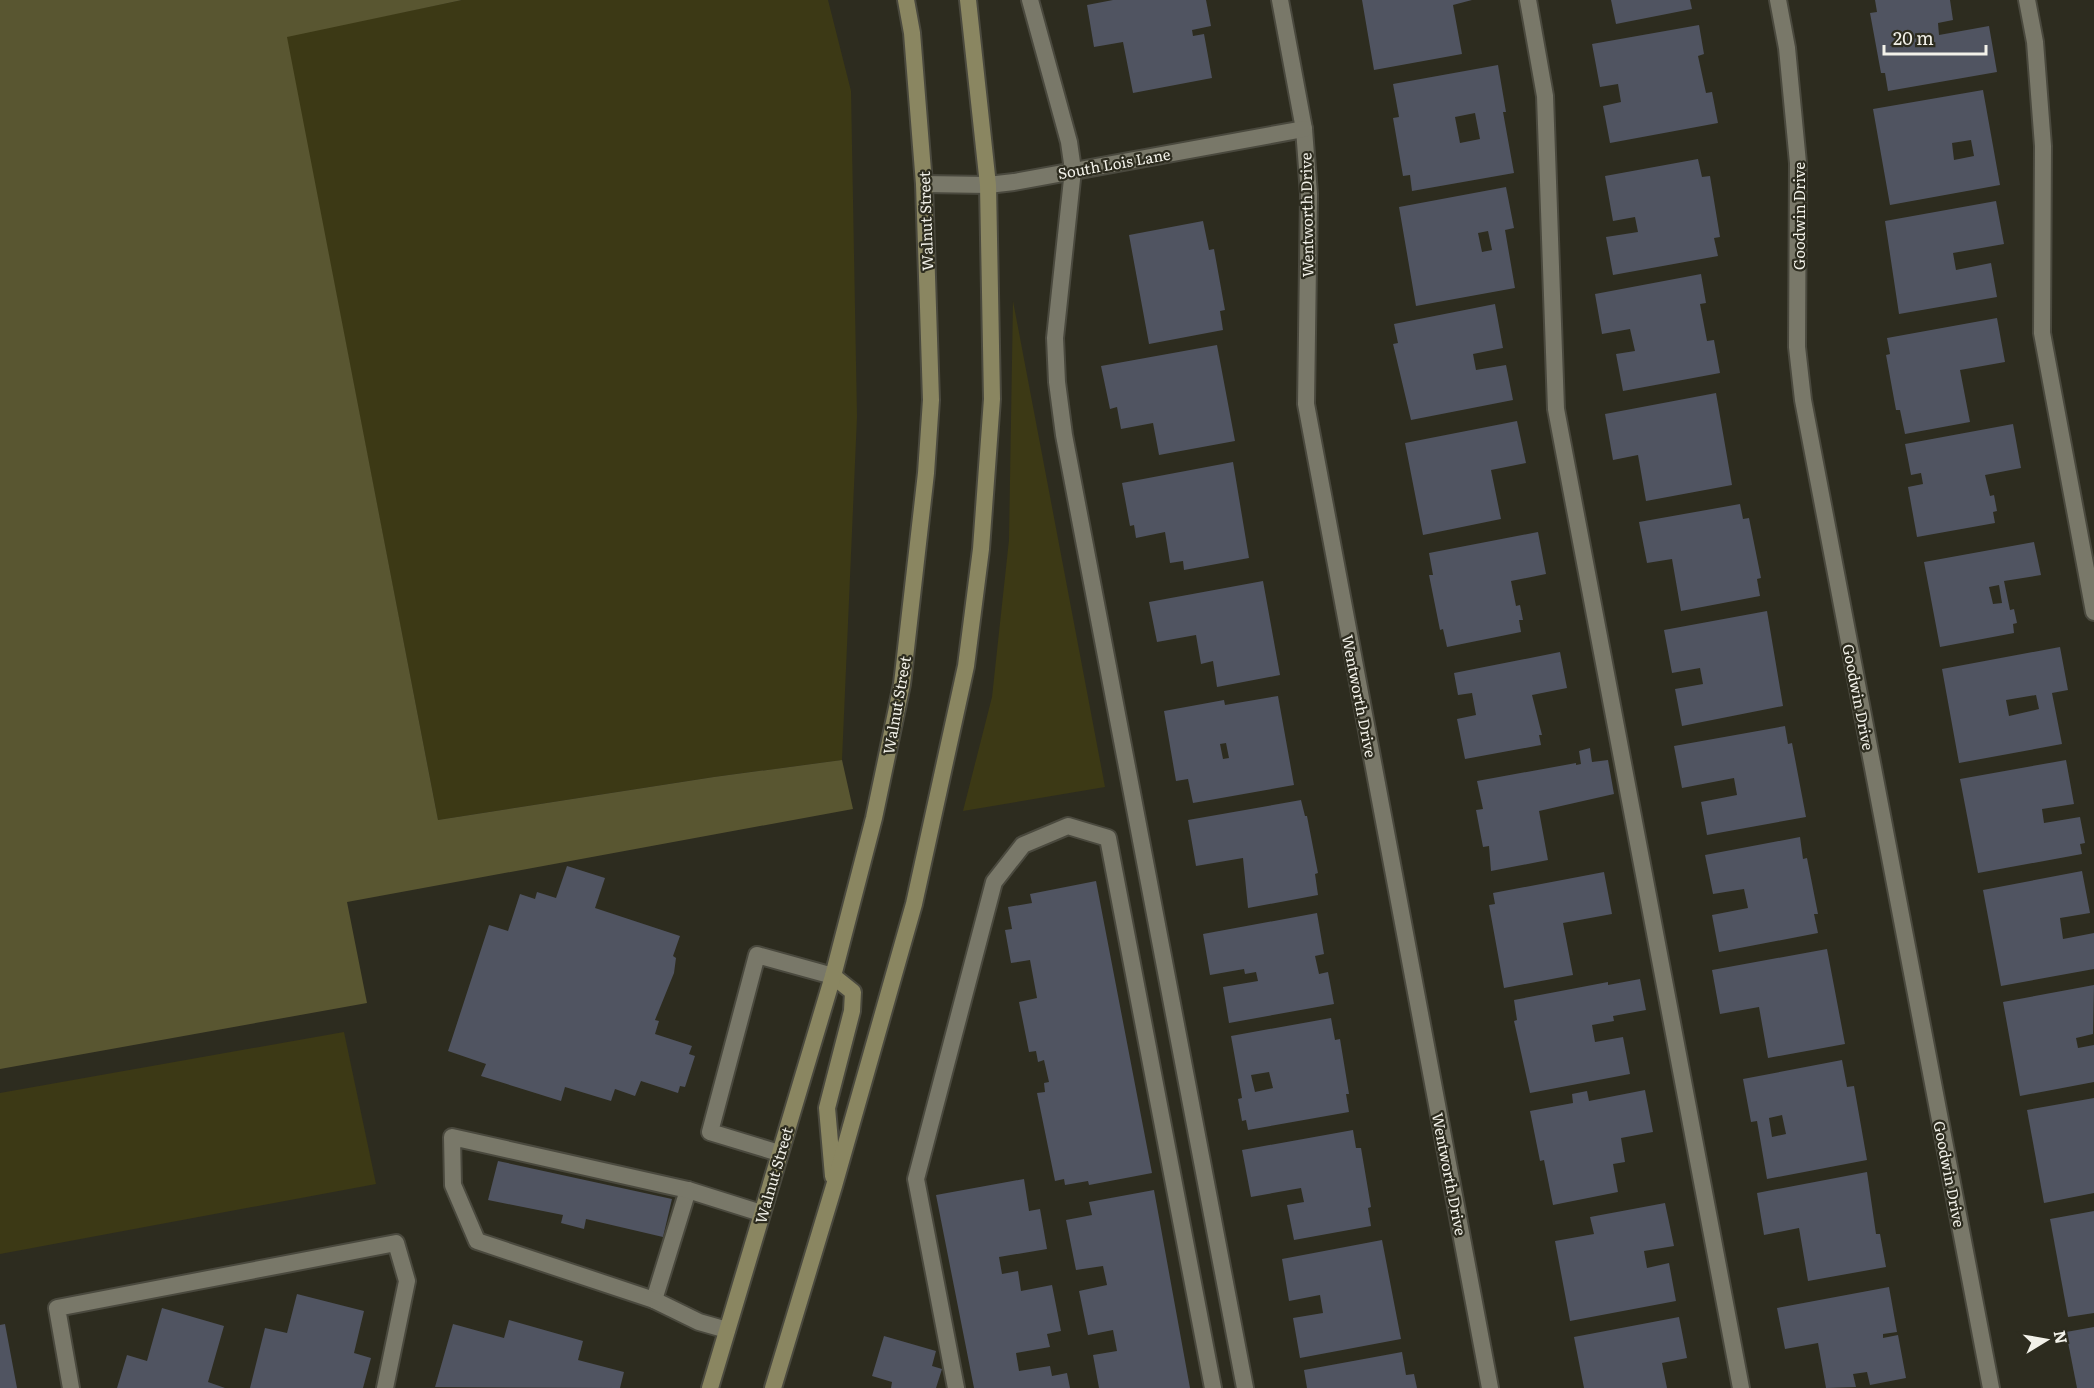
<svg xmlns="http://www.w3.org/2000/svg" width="2094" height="1388" viewBox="0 0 2094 1388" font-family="Literata,serif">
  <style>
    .green { fill: #3c3915 }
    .forest { fill: #595631 }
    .building { fill: #505461; fill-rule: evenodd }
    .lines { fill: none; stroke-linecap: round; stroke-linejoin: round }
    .service-casing { stroke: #4a493e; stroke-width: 20 }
    .minor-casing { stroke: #4a493e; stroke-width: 20 }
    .secondary-casing { stroke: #4a493e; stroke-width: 20 }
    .service { stroke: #797869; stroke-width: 16 }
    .minor { stroke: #797869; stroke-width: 16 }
    .secondary { stroke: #8a8661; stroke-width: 16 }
    .labels { text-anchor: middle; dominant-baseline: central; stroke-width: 4.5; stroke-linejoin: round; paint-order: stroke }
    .street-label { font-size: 15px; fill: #f2f1e9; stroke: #2d2c1f }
  </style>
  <rect width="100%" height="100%" fill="#2d2c1f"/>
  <g class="green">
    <path d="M 462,0 L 828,0 L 851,91 L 857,417 L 842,760 L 714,777 L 438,820 L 286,36 Z"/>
    <path d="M 1013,301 L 1105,787 L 963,811 L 992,697 L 1009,540 Z"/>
    <path d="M 344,1032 L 376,1184 L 0,1254 L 0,1093 Z"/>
  </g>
  <path class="forest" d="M 0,0 L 462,0 L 287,37 L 438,820 L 714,777 L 842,760 L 853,809 L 347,902 L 367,1003 L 0,1069 Z"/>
  <g class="building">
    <path d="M 1113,0 L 1206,0 L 1211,26 L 1192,30 L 1193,36 L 1204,34 L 1212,78 L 1133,93 L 1123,42 L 1094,47 L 1087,5 Z"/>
    <path d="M 1362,0 L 1472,0 L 1453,5 L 1462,54 L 1374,70 Z"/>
    <path d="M 1611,0 L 1690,0 L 1692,9 L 1616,24 Z"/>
    <path d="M 1875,0 L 1950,0 L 1953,20 L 1938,23 L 1939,35 L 1989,26 L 1997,72 L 1888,91 L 1885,73 L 1881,73 L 1870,13 L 1877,12 Z"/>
    <path d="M 1699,25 L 1704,54 L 1698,56 L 1706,93 L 1712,92 L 1718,123 L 1610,143 L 1603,106 L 1621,102 L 1618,84 L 1600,87 L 1592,44 Z"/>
    <path d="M 1498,65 L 1506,112 L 1503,112 L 1514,173 L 1412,191 L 1410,175 L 1403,176 L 1393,118 L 1399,117 L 1393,84 ZM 1475,113 L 1480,139 L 1460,143 L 1455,117 Z"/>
    <path d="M 1983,90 L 2000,185 L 1890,205 L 1873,109 ZM 1971,140 L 1974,156 L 1954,160 L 1952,143 Z"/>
    <path d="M 1698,159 L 1702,177 L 1710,176 L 1720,237 L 1714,238 L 1718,256 L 1613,275 L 1606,237 L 1638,232 L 1635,217 L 1613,221 L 1605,176 Z"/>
    <path d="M 1506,187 L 1514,228 L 1505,230 L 1515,288 L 1416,306 L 1399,207 ZM 1488,231 L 1492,250 L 1482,252 L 1478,233 Z"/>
    <path d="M 1996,201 L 2004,244 L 1953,253 L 1956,270 L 1991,263 L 1997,297 L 1899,314 L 1885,221 Z"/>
    <path d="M 1203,221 L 1209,250 L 1214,249 L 1225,310 L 1220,311 L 1223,330 L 1149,344 L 1129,235 Z"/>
    <path d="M 1701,274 L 1706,303 L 1700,304 L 1707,341 L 1714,340 L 1720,373 L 1623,391 L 1616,354 L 1635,351 L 1630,329 L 1602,334 L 1595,294 Z"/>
    <path d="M 1495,304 L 1503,348 L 1473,354 L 1476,370 L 1506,365 L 1513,400 L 1411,420 L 1393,344 L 1398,343 L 1394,324 Z"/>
    <path d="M 1997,318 L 2005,362 L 1960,370 L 1970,422 L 1905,434 L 1900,410 L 1896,410 L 1886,355 L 1890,354 L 1887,338 Z"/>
    <path d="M 1217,345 L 1235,441 L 1159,455 L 1153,423 L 1121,429 L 1117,407 L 1110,409 L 1101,366 Z"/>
    <path d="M 1716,393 L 1732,485 L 1646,501 L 1638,455 L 1613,460 L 1605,414 Z"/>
    <path d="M 1517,421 L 1526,463 L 1491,470 L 1501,519 L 1423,535 L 1405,443 Z"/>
    <path d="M 2013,424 L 2021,468 L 1985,475 L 1990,496 L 1994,495 L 1997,511 L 1993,512 L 1995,523 L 1917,537 L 1908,487 L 1923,484 L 1921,473 L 1911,475 L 1905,444 Z"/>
    <path d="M 1233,462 L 1249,558 L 1184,570 L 1183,561 L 1170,563 L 1165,532 L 1136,538 L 1134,525 L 1130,526 L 1122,483 Z"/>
    <path d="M 1740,504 L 1743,519 L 1749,518 L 1761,578 L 1757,579 L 1760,596 L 1681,611 L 1672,559 L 1647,563 L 1639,522 Z"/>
    <path d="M 1538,532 L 1546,574 L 1511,581 L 1516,606 L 1520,605 L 1523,620 L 1519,620 L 1521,632 L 1447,647 L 1443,629 L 1440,630 L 1429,575 L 1433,575 L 1429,553 Z"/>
    <path d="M 2034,542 L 2041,575 L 2004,581 L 2010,610 L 2014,609 L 2017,623 L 2013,624 L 2014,633 L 1940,647 L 1924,562 ZM 1999,585 L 2002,603 L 1993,604 L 1989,587 Z"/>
    <path d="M 1263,581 L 1280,675 L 1217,687 L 1213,661 L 1201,664 L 1196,635 L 1157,642 L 1149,602 Z"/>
    <path d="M 1767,611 L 1783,706 L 1682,726 L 1675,689 L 1703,684 L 1700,668 L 1672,673 L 1664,630 Z"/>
    <path d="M 2060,647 L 2068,690 L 2052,693 L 2062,744 L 1959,763 L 1942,669 ZM 2036,695 L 2039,709 L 2009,716 L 2006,700 Z"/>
    <path d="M 1560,652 L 1567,688 L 1532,695 L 1542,735 L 1539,735 L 1541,745 L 1465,759 L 1457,719 L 1476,715 L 1472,693 L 1458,695 L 1454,673 Z"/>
    <path d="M 1278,696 L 1294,785 L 1193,803 L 1188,779 L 1176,781 L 1164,711 L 1224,700 L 1225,705 ZM 1226,743 L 1229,758 L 1223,759 L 1220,744 Z"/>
    <path d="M 1785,726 L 1788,744 L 1792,743 L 1806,817 L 1707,835 L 1701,802 L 1737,795 L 1734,778 L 1682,788 L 1674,746 Z"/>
    <path d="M 1590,748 L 1592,762 L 1608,760 L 1614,794 L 1539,811 L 1548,860 L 1491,871 L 1489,846 L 1483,847 L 1476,810 L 1483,809 L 1477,781 L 1576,763 L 1576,765 L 1581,764 L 1579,751 Z"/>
    <path d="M 2066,760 L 2074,804 L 2042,809 L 2044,823 L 2080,817 L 2085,843 L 2080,844 L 2082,854 L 1978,873 L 1960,779 Z"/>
    <path d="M 1301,800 L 1305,816 L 1307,816 L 1318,873 L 1315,874 L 1318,895 L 1248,908 L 1243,858 L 1196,866 L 1188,820 Z"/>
    <path d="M 1800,837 L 1803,859 L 1807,858 L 1818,914 L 1814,914 L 1818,933 L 1719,952 L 1712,915 L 1748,908 L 1744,889 L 1713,894 L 1705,855 Z"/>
    <path d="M 567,866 L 605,878 L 595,908 L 680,936 L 673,956 L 676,958 L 674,973 L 655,1020 L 659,1021 L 655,1034 L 692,1046 L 689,1054 L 695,1056 L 685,1087 L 680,1086 L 678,1093 L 641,1081 L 635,1096 L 615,1089 L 611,1101 L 565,1087 L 561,1101 L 481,1076 L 486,1064 L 448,1051 L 489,925 L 508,931 L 520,894 L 535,899 L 537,892 L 556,898 Z"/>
    <path d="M 2082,871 L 2090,913 L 2060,918 L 2063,939 L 2094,933 L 2094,969 L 2001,986 L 1983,890 Z"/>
    <path d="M 1604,872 L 1612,914 L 1563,923 L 1573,975 L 1504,988 L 1489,905 L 1495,904 L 1493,893 Z"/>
    <path d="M 1096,881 L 1152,1173 L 1089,1185 L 1088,1181 L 1065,1185 L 1064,1179 L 1055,1181 L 1037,1093 L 1045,1092 L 1044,1083 L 1049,1082 L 1044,1060 L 1038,1062 L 1036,1051 L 1029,1052 L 1019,1002 L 1037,998 L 1030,960 L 1011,963 L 1005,930 L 1012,929 L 1008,907 L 1032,903 L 1030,894 Z"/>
    <path d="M 1317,913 L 1324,954 L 1315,956 L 1319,974 L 1328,972 L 1334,1004 L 1229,1023 L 1223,987 L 1258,981 L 1256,972 L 1245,974 L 1244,969 L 1210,975 L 1203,934 Z"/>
    <path d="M 1827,949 L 1845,1044 L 1768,1058 L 1759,1007 L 1720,1014 L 1712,970 Z"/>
    <path d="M 1640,979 L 1646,1010 L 1613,1016 L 1614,1021 L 1592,1025 L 1595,1042 L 1623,1037 L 1630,1074 L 1530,1093 L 1514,1021 L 1517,1020 L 1514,1000 L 1608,982 L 1608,985 Z"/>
    <path d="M 2094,985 L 2093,1034 L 2076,1038 L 2078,1048 L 2094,1045 L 2094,1082 L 2020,1096 L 2003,1002 Z"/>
    <path d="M 1331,1018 L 1335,1040 L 1340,1039 L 1349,1094 L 1346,1094 L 1349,1112 L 1248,1130 L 1246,1120 L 1242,1121 L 1238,1099 L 1242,1098 L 1231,1036 ZM 1269,1072 L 1273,1088 L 1255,1092 L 1251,1075 Z"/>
    <path d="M 1842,1060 L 1847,1087 L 1854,1086 L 1867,1160 L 1767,1179 L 1757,1121 L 1751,1122 L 1743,1079 ZM 1782,1115 L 1786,1134 L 1772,1137 L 1769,1118 Z"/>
    <path d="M 1645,1090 L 1653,1132 L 1621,1138 L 1625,1162 L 1613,1164 L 1618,1192 L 1553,1205 L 1544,1160 L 1540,1161 L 1530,1111 L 1573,1103 L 1572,1094 L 1587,1091 L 1589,1101 Z"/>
    <path d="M 2094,1098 L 2094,1193 L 2044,1203 L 2027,1110 Z"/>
    <path d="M 1353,1130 L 1356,1148 L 1361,1148 L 1371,1207 L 1368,1208 L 1371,1226 L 1294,1240 L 1287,1205 L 1304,1202 L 1301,1188 L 1251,1197 L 1242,1150 Z"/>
    <path d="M 498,1161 L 672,1199 L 663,1237 L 586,1219 L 584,1229 L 561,1223 L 563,1215 L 488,1200 Z"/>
    <path d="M 1867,1172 L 1876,1234 L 1880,1234 L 1886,1267 L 1808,1281 L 1799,1228 L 1764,1235 L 1757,1193 Z"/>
    <path d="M 1024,1179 L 1029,1211 L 1040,1209 L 1047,1249 L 999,1257 L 1002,1274 L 1018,1271 L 1021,1291 L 1052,1285 L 1061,1331 L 1047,1334 L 1050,1347 L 1016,1353 L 1019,1371 L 1050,1366 L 1052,1376 L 1067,1373 L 1070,1388 L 974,1388 L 936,1195 Z"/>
    <path d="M 1154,1190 L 1190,1388 L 1099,1388 L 1093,1355 L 1117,1351 L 1113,1330 L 1088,1335 L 1079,1291 L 1107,1285 L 1103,1266 L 1076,1270 L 1066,1220 L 1092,1215 L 1089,1202 Z"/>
    <path d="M 1665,1203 L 1674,1246 L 1644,1251 L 1647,1268 L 1669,1263 L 1676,1301 L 1570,1321 L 1555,1241 L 1594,1234 L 1590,1217 Z"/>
    <path d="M 2094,1211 L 2094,1313 L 2068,1317 L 2050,1219 Z"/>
    <path d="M 1382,1240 L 1401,1339 L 1300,1358 L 1293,1318 L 1323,1313 L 1320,1295 L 1289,1301 L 1282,1259 Z"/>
    <path d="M 1889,1287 L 1897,1332 L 1883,1334 L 1883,1338 L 1898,1335 L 1906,1378 L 1870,1385 L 1867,1372 L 1853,1374 L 1856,1387 L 1826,1388 L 1818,1343 L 1785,1349 L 1777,1308 Z"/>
    <path d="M 297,1294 L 364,1311 L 354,1353 L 371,1358 L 363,1388 L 250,1388 L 265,1328 L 287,1333 Z"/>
    <path d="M 162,1308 L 224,1326 L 208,1382 L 225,1388 L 117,1388 L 127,1355 L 147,1361 Z"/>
    <path d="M 1679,1317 L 1687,1358 L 1662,1363 L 1667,1388 L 1584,1388 L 1574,1337 Z"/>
    <path d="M 509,1320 L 583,1341 L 578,1360 L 624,1372 L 620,1388 L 435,1387 L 453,1324 L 504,1338 Z"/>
    <path d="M 5,1324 L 17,1388 L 0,1388 L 0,1325 Z"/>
    <path d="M 2094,1327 L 2094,1388 L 2077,1388 L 2066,1332 Z"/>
    <path d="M 884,1336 L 936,1351 L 932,1366 L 942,1369 L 936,1388 L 891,1388 L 892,1382 L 872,1376 Z"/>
    <path d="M 1402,1352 L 1406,1375 L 1414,1374 L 1417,1388 L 1307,1388 L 1304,1370 Z"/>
  </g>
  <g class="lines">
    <defs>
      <g id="service">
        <path d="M 1030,0 L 1069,142 L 1073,170 L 1055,338 L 1057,382 L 1064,435 L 1245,1388"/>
        <path d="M 1528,0 L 1545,96 L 1556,409 L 1741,1388"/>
        <path d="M 2027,0 L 2035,42 L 2043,146 L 2042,333 L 2094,612"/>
        <path d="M 779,1153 L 710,1132 L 757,955 L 833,976"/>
        <path d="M 654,1300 L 688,1190"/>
        <path d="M 727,1330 L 699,1322 L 654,1300 L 477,1241 L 453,1185 L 452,1137 L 688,1190 L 761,1213"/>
        <path d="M 71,1388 L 57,1308 L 396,1243 L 407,1281 L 385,1388"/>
        <path d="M 956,1388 L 916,1179 L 994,882 L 1023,845 L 1068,826 L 1108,838 L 1213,1388"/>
      </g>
      <g id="minor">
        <path d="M 1280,0 L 1304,129 L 1309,194 L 1306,404 L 1490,1388"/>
        <path d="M 1778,0 L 1787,48 L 1798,163 L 1797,347 L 1803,400 L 1991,1388"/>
        <path d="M 924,184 L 988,185 L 1014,182 L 1304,129"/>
      </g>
      <g id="secondary">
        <path d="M 833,1176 L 827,1108 L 852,1011 L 853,992 L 833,976"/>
        <path d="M 710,1388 L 833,976 L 874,818 L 902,684 L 926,473 L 931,400 L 924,184 L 912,33 L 906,0"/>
        <path d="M 773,1388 L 834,1186 L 914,904 L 966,666 L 981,549 L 992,399 L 988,185 L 968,0"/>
      </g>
    </defs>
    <use href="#service" class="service-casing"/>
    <use href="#minor" class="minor-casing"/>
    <use href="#secondary" class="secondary-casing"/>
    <use href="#service" class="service"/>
    <use href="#minor" class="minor"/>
    <use href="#secondary" class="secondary"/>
  </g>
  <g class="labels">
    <g class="street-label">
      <text transform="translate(1114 163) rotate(-10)">South Lois Lane</text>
      <text transform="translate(1306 215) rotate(-91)">Wentworth Drive</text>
      <text transform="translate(1798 216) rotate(-90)">Goodwin Drive</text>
      <text transform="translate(925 221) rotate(-92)">Walnut Street</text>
      <text transform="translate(1360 696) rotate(79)">Wentworth Drive</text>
      <text transform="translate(1859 697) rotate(79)">Goodwin Drive</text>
      <text transform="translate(896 705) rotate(-80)">Walnut Street</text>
      <text transform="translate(1450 1174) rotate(79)">Wentworth Drive</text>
      <text transform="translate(1950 1174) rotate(79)">Goodwin Drive</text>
      <text transform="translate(773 1175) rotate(-74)">Walnut Street</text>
    </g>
  </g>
  <g transform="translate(2046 1340) rotate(79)" stroke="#2d2c1f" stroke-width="4.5" paint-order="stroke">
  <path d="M0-4.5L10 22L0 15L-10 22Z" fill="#f2f1e9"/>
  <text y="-9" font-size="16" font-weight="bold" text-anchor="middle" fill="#f2f1e9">N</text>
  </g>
  <path d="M1884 45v9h102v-9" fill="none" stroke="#f2f1e9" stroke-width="3"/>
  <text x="1893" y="45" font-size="18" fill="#f2f1e9" stroke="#2d2c1f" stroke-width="4.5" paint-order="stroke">20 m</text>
</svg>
